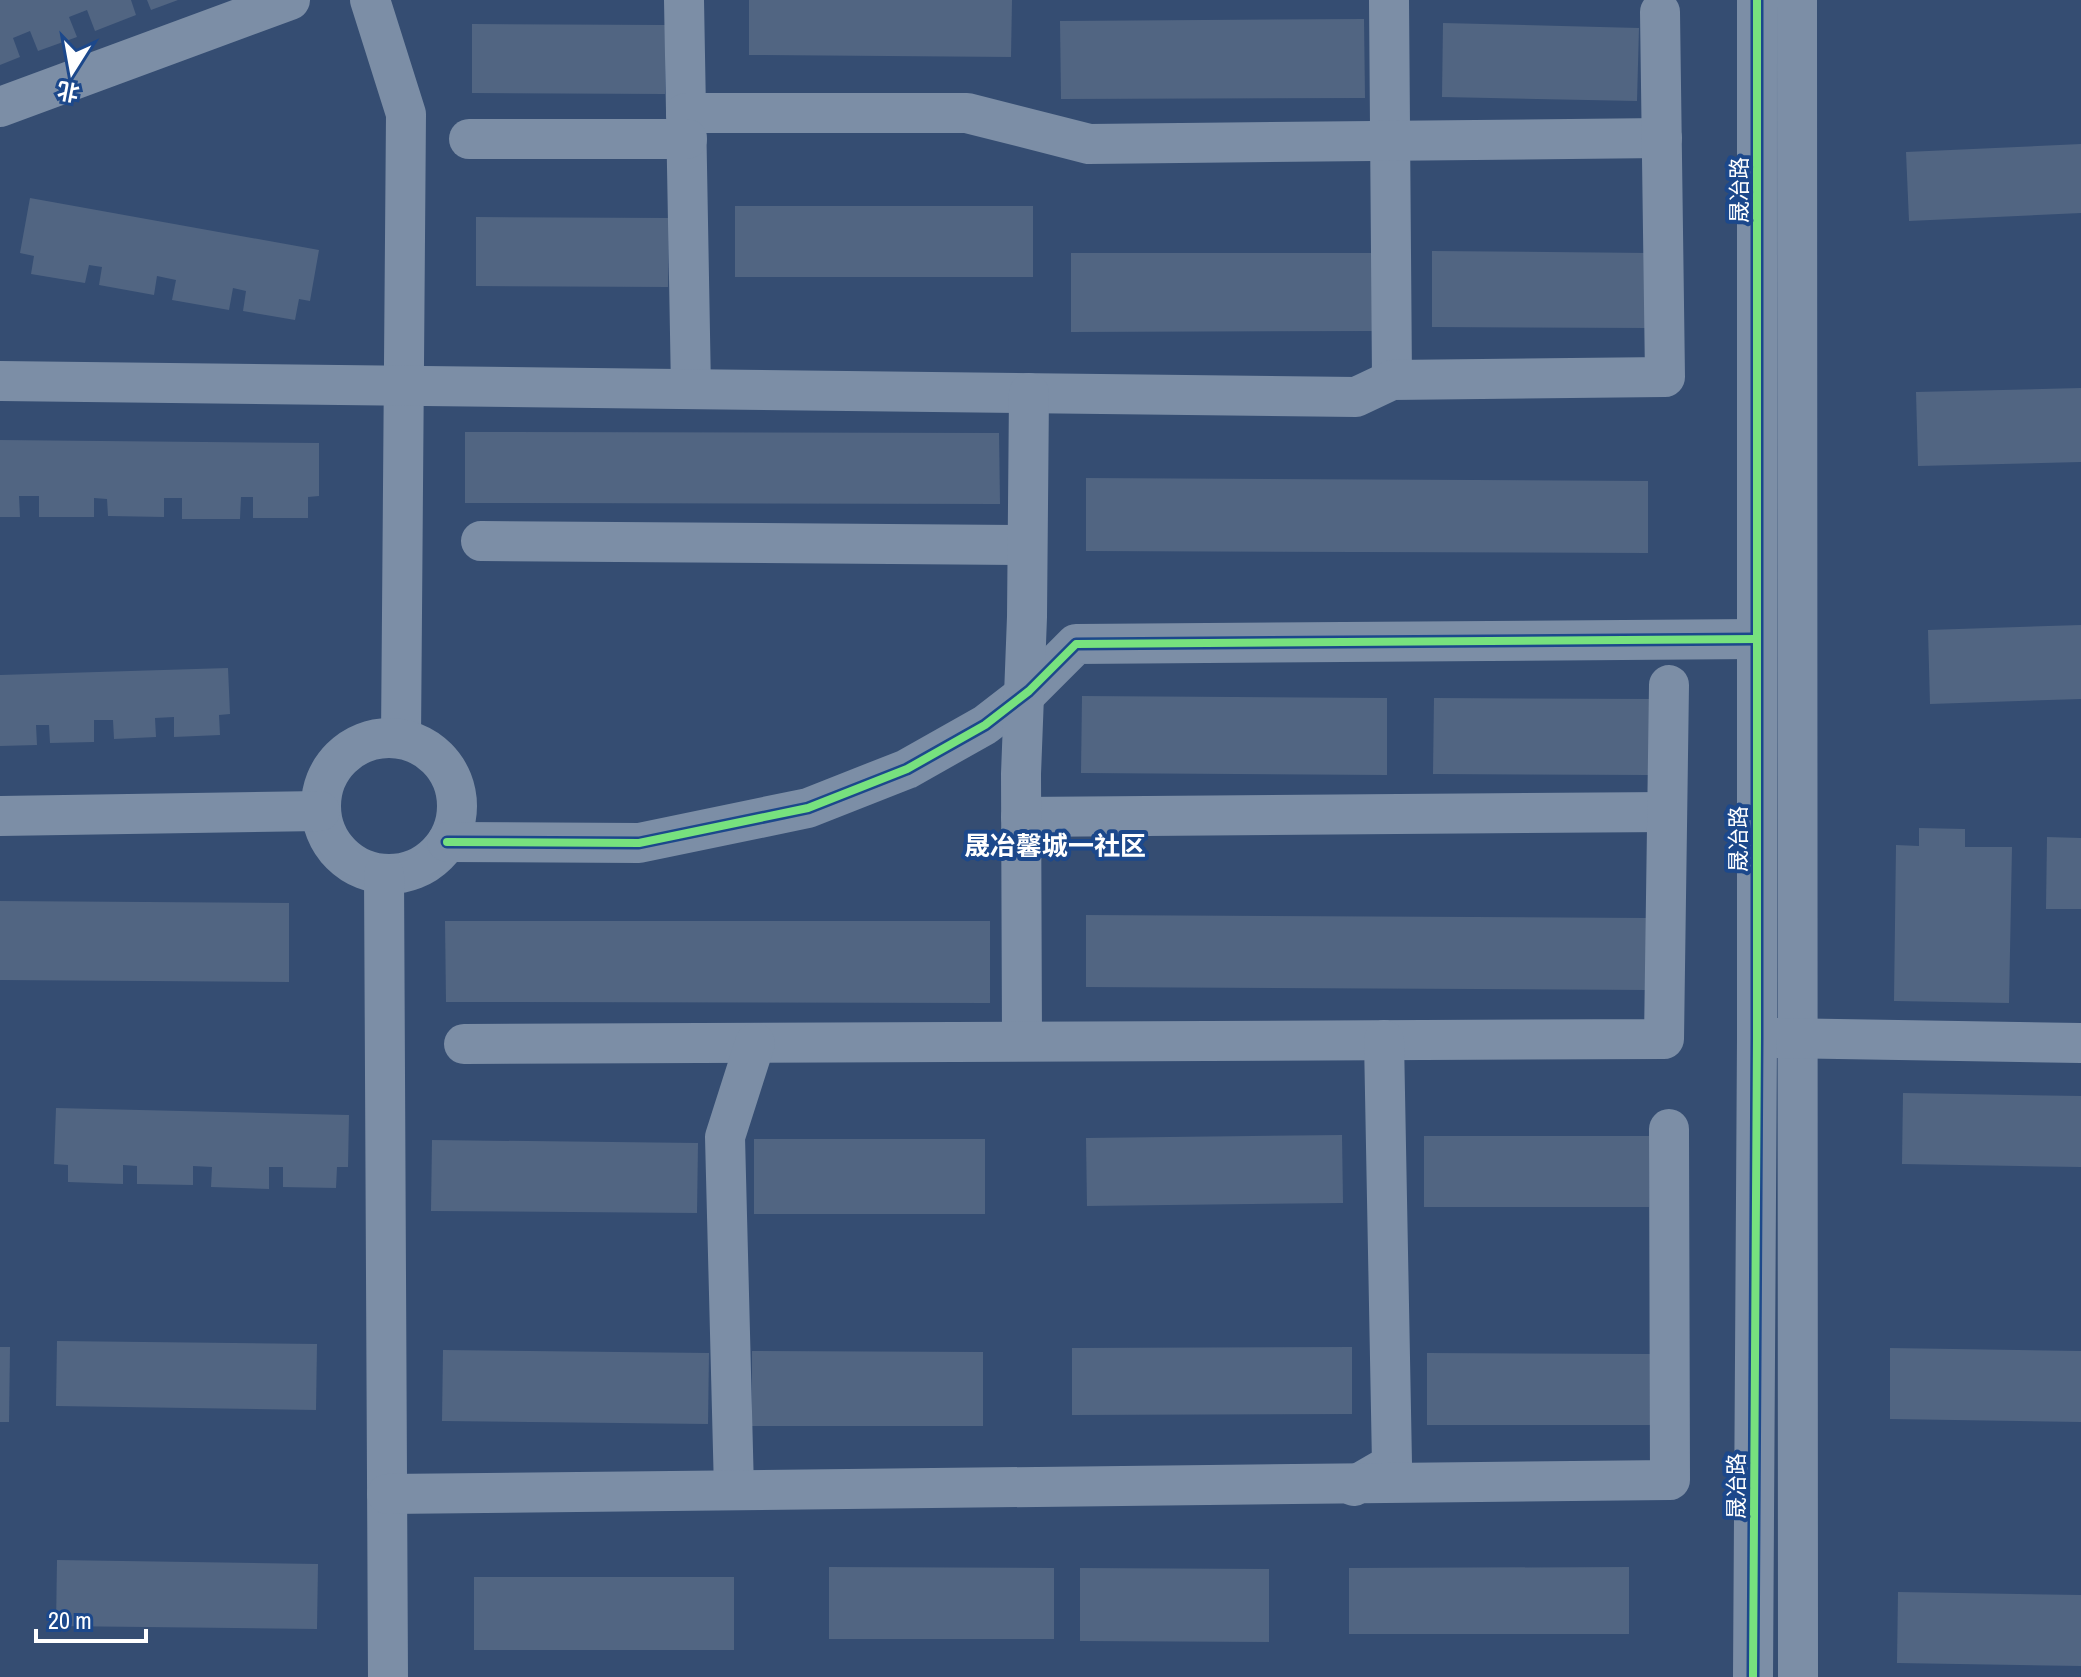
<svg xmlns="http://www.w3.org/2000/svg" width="2081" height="1677" viewBox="0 0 2081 1677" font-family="'Archivo Narrow','Noto Sans SC',sans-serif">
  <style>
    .building { fill: #516582 }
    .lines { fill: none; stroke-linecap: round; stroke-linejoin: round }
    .minor { stroke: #7c8ea6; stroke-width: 40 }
    .cycleway-casing { stroke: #1c488b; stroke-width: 13 }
    .cycleway { stroke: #77e17e; stroke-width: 8 }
    .labels { text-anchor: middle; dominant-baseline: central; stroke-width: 8; stroke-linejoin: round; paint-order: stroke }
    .street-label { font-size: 22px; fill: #fff; stroke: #1c488b }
    .quarter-label { font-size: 26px; font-weight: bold; fill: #fff; stroke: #1c488b }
  </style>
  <rect width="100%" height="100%" fill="#354d72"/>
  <g class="building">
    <path d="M 0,0 L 131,0 L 136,15 L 95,31 L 87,10 L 69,17 L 77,37 L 38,51 L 30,31 L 13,38 L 20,57 L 0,65 Z"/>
    <path d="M 147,0 L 178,0 L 151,10 Z"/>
    <path d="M 749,0 L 1012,0 L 1011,57 L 749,55 Z"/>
    <path d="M 1364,19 L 1365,98 L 1061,99 L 1060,21 Z"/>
    <path d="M 1443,23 L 1639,28 L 1637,101 L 1442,97 Z"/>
    <path d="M 472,24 L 665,25 L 665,94 L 472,93 Z"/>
    <path d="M 2081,144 L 2081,213 L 1909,221 L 1906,152 Z"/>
    <path d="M 30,198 L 319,250 L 310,301 L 299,299 L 295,320 L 243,311 L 246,291 L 233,288 L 229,310 L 172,300 L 176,280 L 157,276 L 154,295 L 99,285 L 102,267 L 89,265 L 85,283 L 31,274 L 34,256 L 20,253 Z"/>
    <rect x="735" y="206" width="298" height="71"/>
    <path d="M 476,217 L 669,218 L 668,287 L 476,286 Z"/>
    <path d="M 1432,251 L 1649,253 L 1649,328 L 1432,327 Z"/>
    <path d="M 1071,253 L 1375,253 L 1376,331 L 1071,332 Z"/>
    <path d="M 2081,388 L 2081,462 L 1918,466 L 1916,392 Z"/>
    <path d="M 465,432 L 999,433 L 1000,504 L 465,503 Z"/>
    <path d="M 0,440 L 319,443 L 319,496 L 308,497 L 308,518 L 253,518 L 253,497 L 241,497 L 240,519 L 182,519 L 182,498 L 164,498 L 164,517 L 108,516 L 107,499 L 94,498 L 94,517 L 39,517 L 39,496 L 19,496 L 20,517 L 0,517 Z"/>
    <path d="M 1086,478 L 1648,481 L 1648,553 L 1086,551 Z"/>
    <path d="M 2081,625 L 2081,699 L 1930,704 L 1928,630 Z"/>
    <path d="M 228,668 L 230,714 L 219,715 L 220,735 L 174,737 L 174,717 L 155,718 L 156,737 L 114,739 L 113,720 L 94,720 L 94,742 L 50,743 L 49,725 L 36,725 L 37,745 L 0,746 L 0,675 Z"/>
    <path d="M 1082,696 L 1387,698 L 1387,775 L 1081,773 Z"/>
    <path d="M 1434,698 L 1651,699 L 1650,775 L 1433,774 Z"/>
    <path d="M 1919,828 L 1965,829 L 1965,847 L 2012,847 L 2009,1003 L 1894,1001 L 1896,845 L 1919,846 Z"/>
    <path d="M 2047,837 L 2081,838 L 2081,909 L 2046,909 Z"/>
    <path d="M 0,901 L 289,903 L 289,982 L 0,980 Z"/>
    <path d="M 1086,915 L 1647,918 L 1647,990 L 1086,987 Z"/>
    <path d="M 445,921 L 990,921 L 990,1003 L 446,1002 Z"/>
    <path d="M 1903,1093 L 2081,1096 L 2081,1167 L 1902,1164 Z"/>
    <path d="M 56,1108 L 349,1115 L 348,1167 L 337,1167 L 336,1188 L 283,1187 L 283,1167 L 269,1167 L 269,1189 L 211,1187 L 212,1167 L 193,1166 L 193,1185 L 137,1184 L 137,1166 L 123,1165 L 123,1184 L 68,1182 L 68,1165 L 54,1164 Z"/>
    <path d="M 1342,1135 L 1343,1203 L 1087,1206 L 1086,1138 Z"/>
    <rect x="1424" y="1136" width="225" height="71"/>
    <rect x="754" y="1139" width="231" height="75"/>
    <path d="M 432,1140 L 698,1143 L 697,1213 L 431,1211 Z"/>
    <path d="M 57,1341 L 317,1344 L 316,1410 L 56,1406 Z"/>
    <path d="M 0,1347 L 10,1347 L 9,1422 L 0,1422 Z"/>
    <path d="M 1352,1347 L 1352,1414 L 1072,1415 L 1072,1348 Z"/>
    <path d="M 1890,1348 L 2081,1351 L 2081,1422 L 1890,1419 Z"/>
    <path d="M 443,1350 L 709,1353 L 708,1424 L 442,1421 Z"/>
    <path d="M 752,1351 L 983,1352 L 983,1426 L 752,1426 Z"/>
    <path d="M 1427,1353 L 1652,1354 L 1651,1425 L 1427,1425 Z"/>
    <path d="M 57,1560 L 318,1564 L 317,1629 L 56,1626 Z"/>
    <path d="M 829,1567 L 1054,1568 L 1054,1639 L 829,1639 Z"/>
    <path d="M 1629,1567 L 1629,1634 L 1349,1634 L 1349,1568 Z"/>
    <path d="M 1080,1568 L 1269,1569 L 1269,1642 L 1080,1641 Z"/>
    <rect x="474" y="1577" width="260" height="73"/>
    <path d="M 1898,1592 L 2081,1595 L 2081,1666 L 1897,1663 Z"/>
  </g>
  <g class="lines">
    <g class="minor">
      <path d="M 370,0 L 406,114 L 401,738"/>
      <path d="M 684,0 L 691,389"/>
      <path d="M 1389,0 L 1392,380"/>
      <path d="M 1797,0 L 1798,1677"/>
      <path d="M 0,107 L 290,0"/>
      <path d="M 686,113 L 967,113 L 1089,144 L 1662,138"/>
      <path d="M 469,139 L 687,139"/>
      <path d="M 0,381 L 1356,397 L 1392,380 L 1665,377 L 1660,12"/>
      <path d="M 481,541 L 1027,545"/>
      <circle cx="389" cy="806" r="68"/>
      <path d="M 0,816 L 320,811"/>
      <path d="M 1021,817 L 1667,812"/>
      <path d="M 447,842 L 639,843 L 808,808 L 907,769 L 985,725 L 1029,691 L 1076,644 L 1756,639"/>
      <path d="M 384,874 L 388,1677"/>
      <path d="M 1773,1038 L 2081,1043"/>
      <path d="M 1022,1041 L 1021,774 L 1027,617 L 1029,393"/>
      <path d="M 464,1044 L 1664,1039 L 1669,685"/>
      <path d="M 1354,1486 L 1392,1464 L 1384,1040"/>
      <path d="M 734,1490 L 725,1137 L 755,1043"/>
      <path d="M 387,1494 L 1670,1480 L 1669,1129"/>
      <path d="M 1753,1677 L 1757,1038 L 1757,0"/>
    </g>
    <defs>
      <g id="cycleway">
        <path d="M 447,842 L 639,843 L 808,808 L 907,769 L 985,725 L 1029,691 L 1076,644 L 1756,639"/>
        <path d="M 1753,1677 L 1757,1038 L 1757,0"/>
      </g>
    </defs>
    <use href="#cycleway" class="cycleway-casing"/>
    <use href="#cycleway" class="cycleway"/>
  </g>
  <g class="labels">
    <g class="street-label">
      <text transform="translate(1739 190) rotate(-90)">晟冶路</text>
      <text transform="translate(1738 839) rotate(-90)">晟冶路</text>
      <text transform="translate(1736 1486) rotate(-90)">晟冶路</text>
    </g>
    <g class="quarter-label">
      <text x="1055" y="845">晟冶馨城一社区</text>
    </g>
  </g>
  <g transform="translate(72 72) rotate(191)" stroke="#1c488b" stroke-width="6" paint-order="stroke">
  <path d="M0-6L14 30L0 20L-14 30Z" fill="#ffffff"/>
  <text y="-12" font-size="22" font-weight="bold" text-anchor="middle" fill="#ffffff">北</text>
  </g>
  <path d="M36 1629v12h110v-12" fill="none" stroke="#ffffff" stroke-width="4"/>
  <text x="48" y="1629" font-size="24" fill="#ffffff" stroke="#1c488b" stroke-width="6" paint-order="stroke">20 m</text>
</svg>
